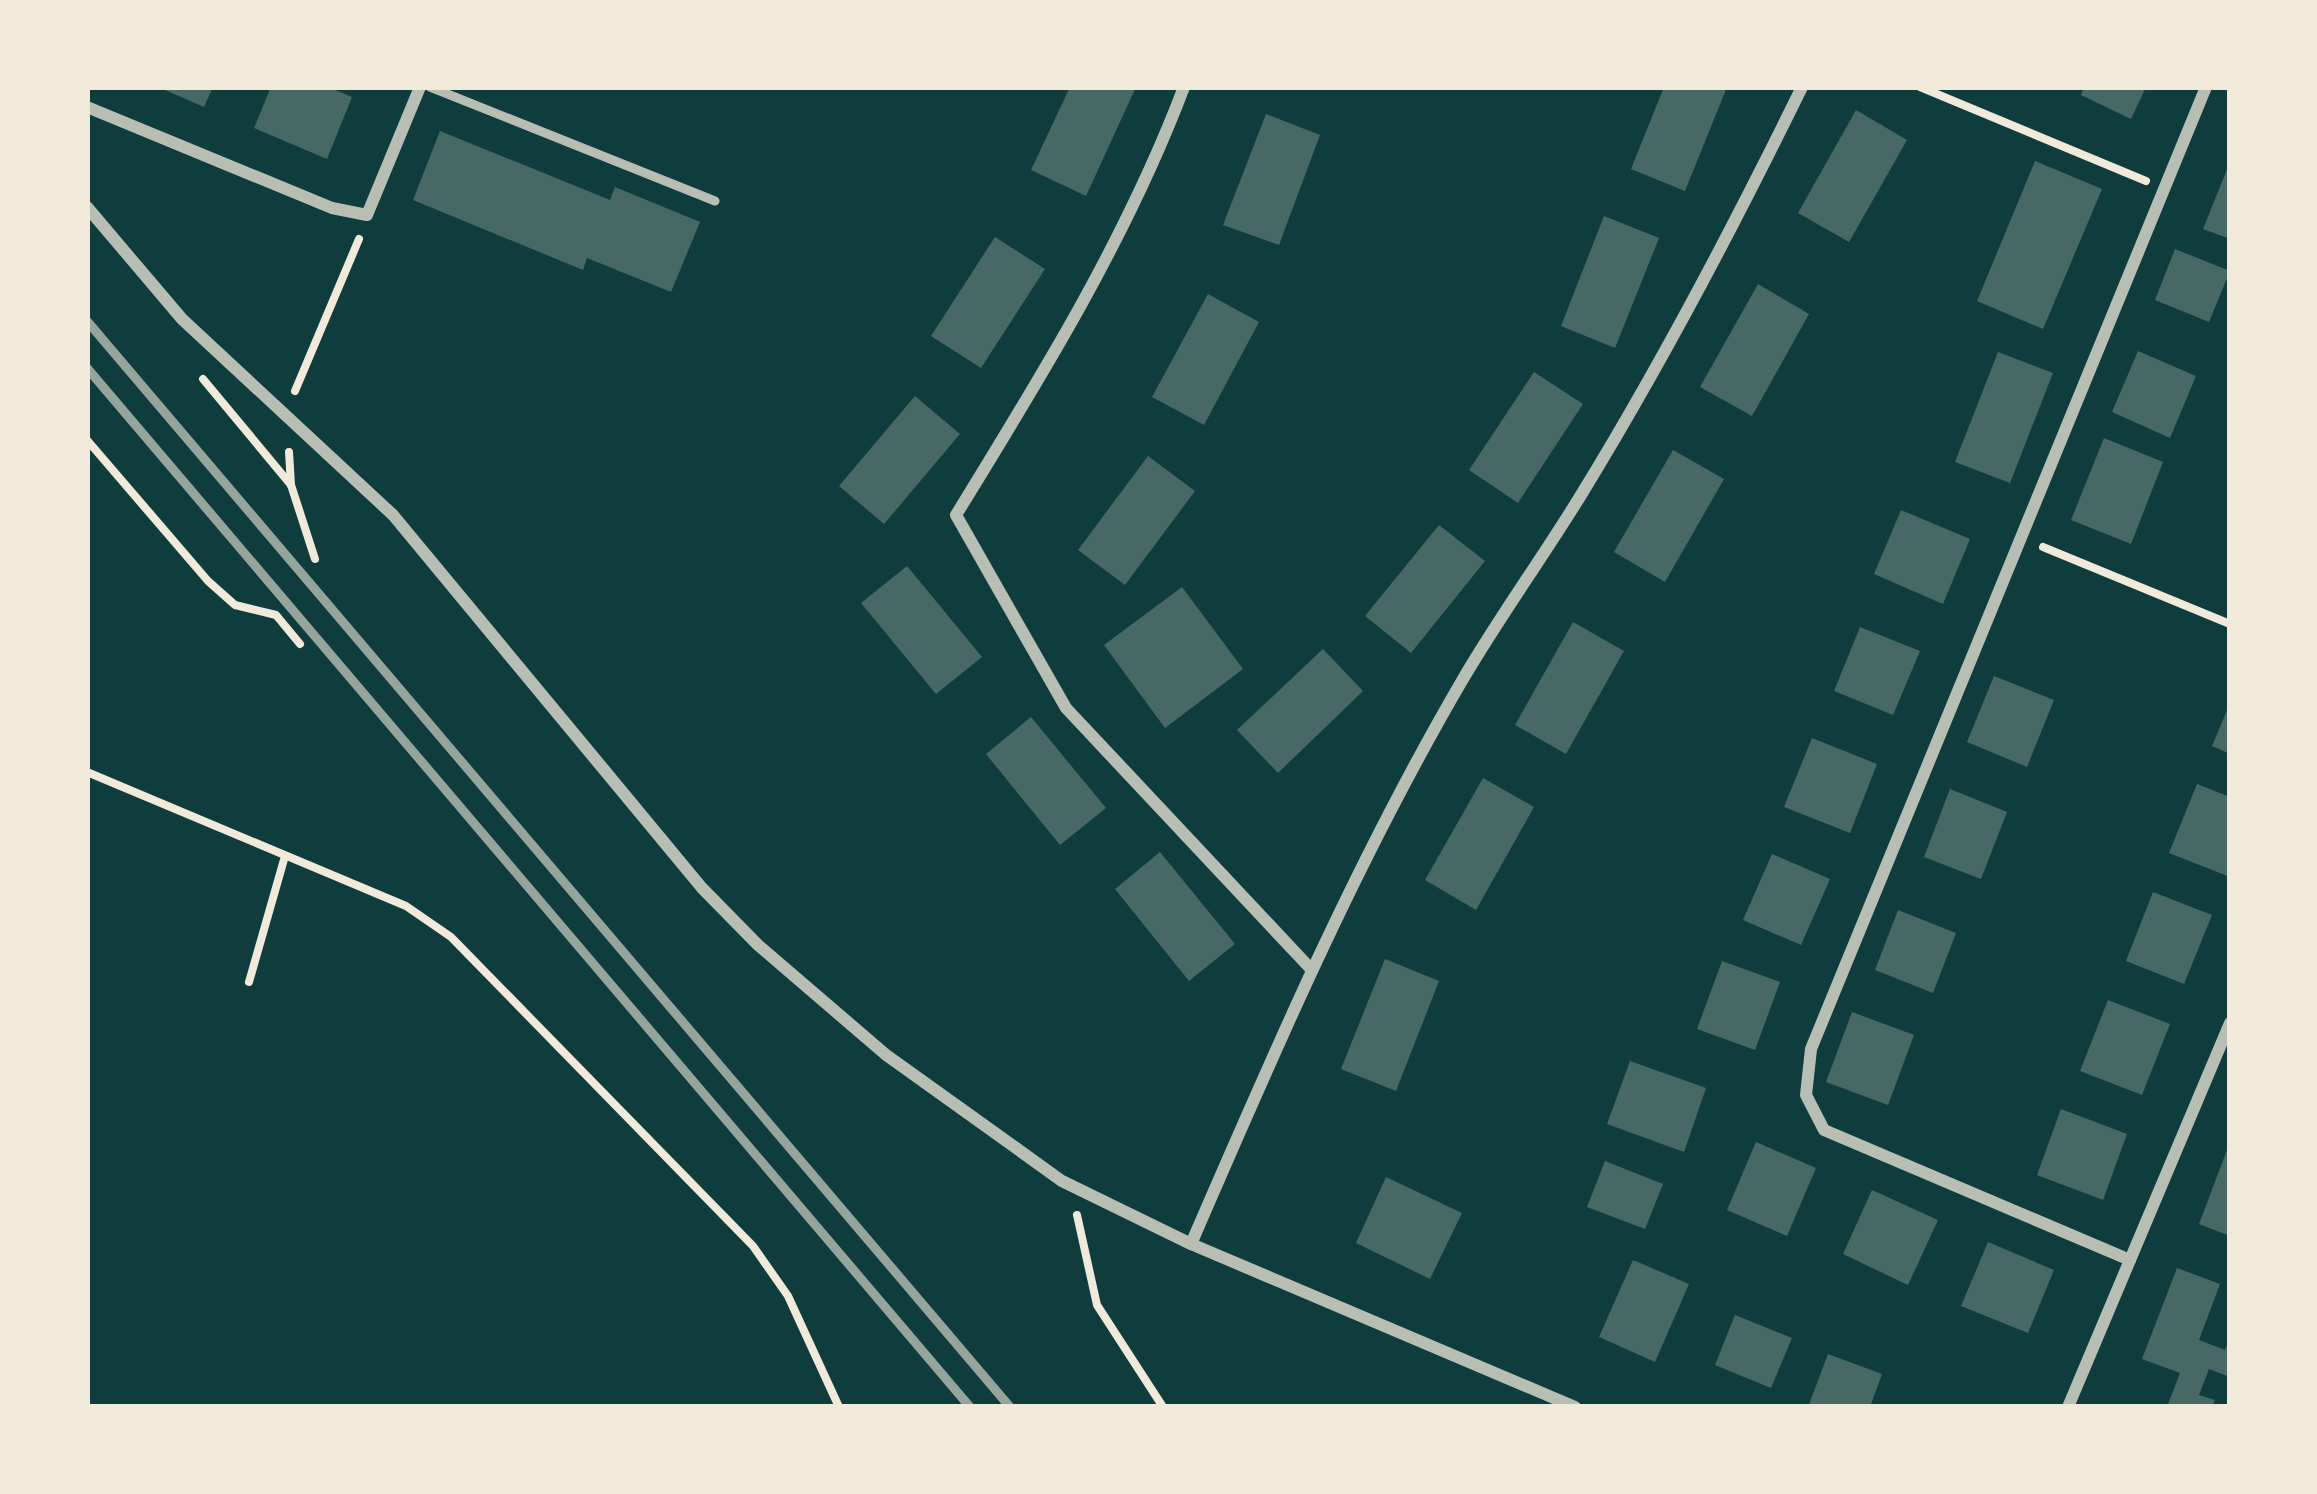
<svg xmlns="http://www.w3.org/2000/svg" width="2317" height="1494" viewBox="0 0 2317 1494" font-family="Signika,sans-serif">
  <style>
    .building { fill: #486865 }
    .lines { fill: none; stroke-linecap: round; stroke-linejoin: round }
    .path { stroke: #f1e9da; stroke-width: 8 }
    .service { stroke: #b8beb3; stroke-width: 9 }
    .minor { stroke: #b8beb3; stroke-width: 12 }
    .rail { stroke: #97a49c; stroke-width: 9 }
  </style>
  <rect width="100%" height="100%" fill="#0f3d3e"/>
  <g class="building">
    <path d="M 158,87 L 213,87 L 204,107 Z"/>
    <path d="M 271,87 L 328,87 L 352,97 L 327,159 L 254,128 Z"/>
    <path d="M 1070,87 L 1136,87 L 1086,196 L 1031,170 Z"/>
    <path d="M 1664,87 L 1727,87 L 1685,191 L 1631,169 Z"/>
    <path d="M 2084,87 L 2146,87 L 2131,119 L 2081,95 Z"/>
    <path d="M 1856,110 L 1907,140 L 1849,242 L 1798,213 Z"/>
    <path d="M 1266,114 L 1320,135 L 1279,245 L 1223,225 Z"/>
    <path d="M 440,131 L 610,200 L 615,187 L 700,222 L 671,292 L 587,258 L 583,270 L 413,200 Z"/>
    <path d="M 2035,161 L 2102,189 L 2043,329 L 1977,301 Z"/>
    <path d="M 2230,162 L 2230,239 L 2203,229 Z"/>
    <path d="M 1604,216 L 1659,238 L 1615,348 L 1561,326 Z"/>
    <path d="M 995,237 L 1045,269 L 981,368 L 931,336 Z"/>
    <path d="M 2175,249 L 2230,271 L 2209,322 L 2155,300 Z"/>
    <path d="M 1758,284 L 1809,314 L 1752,416 L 1700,387 Z"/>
    <path d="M 1208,294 L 1259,322 L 1204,425 L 1152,397 Z"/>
    <path d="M 2138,351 L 2196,376 L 2170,438 L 2112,412 Z"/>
    <path d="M 1998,352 L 2053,373 L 2010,483 L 1955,462 Z"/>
    <path d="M 1534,372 L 1583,404 L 1518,503 L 1469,470 Z"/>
    <path d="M 915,396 L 960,434 L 884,524 L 839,486 Z"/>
    <path d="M 2104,438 L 2163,462 L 2131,544 L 2071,520 Z"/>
    <path d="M 1673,450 L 1724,479 L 1665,582 L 1614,552 Z"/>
    <path d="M 1148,456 L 1195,491 L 1125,585 L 1078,550 Z"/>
    <path d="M 1901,510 L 1970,539 L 1943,604 L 1874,574 Z"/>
    <path d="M 1439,525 L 1485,561 L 1411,653 L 1365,616 Z"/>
    <path d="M 907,566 L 982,657 L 936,694 L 861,603 Z"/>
    <path d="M 1182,587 L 1243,669 L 1165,728 L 1104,645 Z"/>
    <path d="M 1573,622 L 1624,651 L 1566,754 L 1515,725 Z"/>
    <path d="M 1860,627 L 1920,651 L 1893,715 L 1834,691 Z"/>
    <path d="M 1323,649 L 1363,691 L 1278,773 L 1237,730 Z"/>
    <path d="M 1994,676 L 2054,700 L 2027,767 L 1967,742 Z"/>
    <path d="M 2230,703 L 2230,754 L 2212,746 Z"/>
    <path d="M 1031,717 L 1106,808 L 1060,845 L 986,754 Z"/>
    <path d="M 1812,738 L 1877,764 L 1850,833 L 1784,807 Z"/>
    <path d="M 1483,778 L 1534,807 L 1476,910 L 1425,880 Z"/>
    <path d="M 2197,784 L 2230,797 L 2230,877 L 2169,853 Z"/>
    <path d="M 1950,789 L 2007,812 L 1981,879 L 1924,857 Z"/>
    <path d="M 1160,852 L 1235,944 L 1189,981 L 1115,889 Z"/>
    <path d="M 1772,854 L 1830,879 L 1801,945 L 1743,920 Z"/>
    <path d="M 2153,892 L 2212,915 L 2184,984 L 2126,961 Z"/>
    <path d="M 1898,910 L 1956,933 L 1933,993 L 1875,970 Z"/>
    <path d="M 1385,959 L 1439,981 L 1396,1091 L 1341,1069 Z"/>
    <path d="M 1722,961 L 1780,982 L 1755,1050 L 1697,1029 Z"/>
    <path d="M 2108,1000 L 2170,1024 L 2142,1095 L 2080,1071 Z"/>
    <path d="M 1852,1012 L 1914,1035 L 1888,1105 L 1826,1082 Z"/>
    <path d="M 1630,1061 L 1706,1088 L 1684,1152 L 1607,1124 Z"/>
    <path d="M 2061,1109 L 2127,1134 L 2103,1200 L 2037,1175 Z"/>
    <path d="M 1756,1142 L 1816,1168 L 1787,1236 L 1727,1210 Z"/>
    <path d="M 2230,1142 L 2230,1236 L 2199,1224 Z"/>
    <path d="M 1605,1161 L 1663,1184 L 1645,1229 L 1587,1207 Z"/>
    <path d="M 1386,1177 L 1462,1213 L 1430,1279 L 1356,1243 Z"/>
    <path d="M 1872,1190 L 1938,1220 L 1908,1285 L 1843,1254 Z"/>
    <path d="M 1988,1242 L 2054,1270 L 2028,1333 L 1961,1306 Z"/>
    <path d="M 1633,1260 L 1689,1284 L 1655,1362 L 1599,1337 Z"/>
    <path d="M 2177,1268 L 2220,1284 L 2199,1340 L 2225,1350 L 2230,1337 L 2230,1377 L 2209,1369 L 2199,1395 L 2215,1400 L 2212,1407 L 2167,1407 L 2180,1373 L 2142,1359 Z"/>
    <path d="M 1735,1315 L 1792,1338 L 1771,1388 L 1715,1365 Z"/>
    <path d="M 1828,1354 L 1882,1374 L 1870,1407 L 1808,1407 Z"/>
  </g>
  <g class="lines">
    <g class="path">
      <path d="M 1920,87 L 2146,181"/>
      <path d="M 203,379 L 291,485 L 315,559"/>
      <path d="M 295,391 L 359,239"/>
      <path d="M 87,440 L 208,581 L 235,605 L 276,615 L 300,644"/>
      <path d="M 289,452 L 291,485"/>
      <path d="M 2043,547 L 2230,624"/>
      <path d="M 87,772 L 406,906 L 451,937 L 753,1246 L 788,1296 L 839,1407"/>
      <path d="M 249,982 L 285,856"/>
      <path d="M 1077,1215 L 1097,1305 L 1163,1407"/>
    </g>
    <path class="service" d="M 430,87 L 715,201"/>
    <g class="minor">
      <path d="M 1184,87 C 1126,240 1041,377 956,515 L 1066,708 L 1310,968"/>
      <path d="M 87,107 L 332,208 L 367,215 L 420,87"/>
      <path d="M 87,207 L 182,319 L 393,515 L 702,888 L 758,945 L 885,1054 L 1062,1181 L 1191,1244 L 1575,1407"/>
      <path d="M 1191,1244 C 1274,1052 1357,860 1463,679 C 1500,616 1543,557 1581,495 C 1662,363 1734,226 1802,87"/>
      <path d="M 2130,1260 L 1824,1130 L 1806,1095 L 1811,1049 L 2206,87"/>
      <path d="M 2068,1407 L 2230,1023"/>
    </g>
    <g class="rail">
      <path d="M 87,321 L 1010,1407"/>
      <path d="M 87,368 L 970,1407"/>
    </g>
  </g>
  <rect width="2317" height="1494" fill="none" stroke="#f1e9da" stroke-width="180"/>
</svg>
